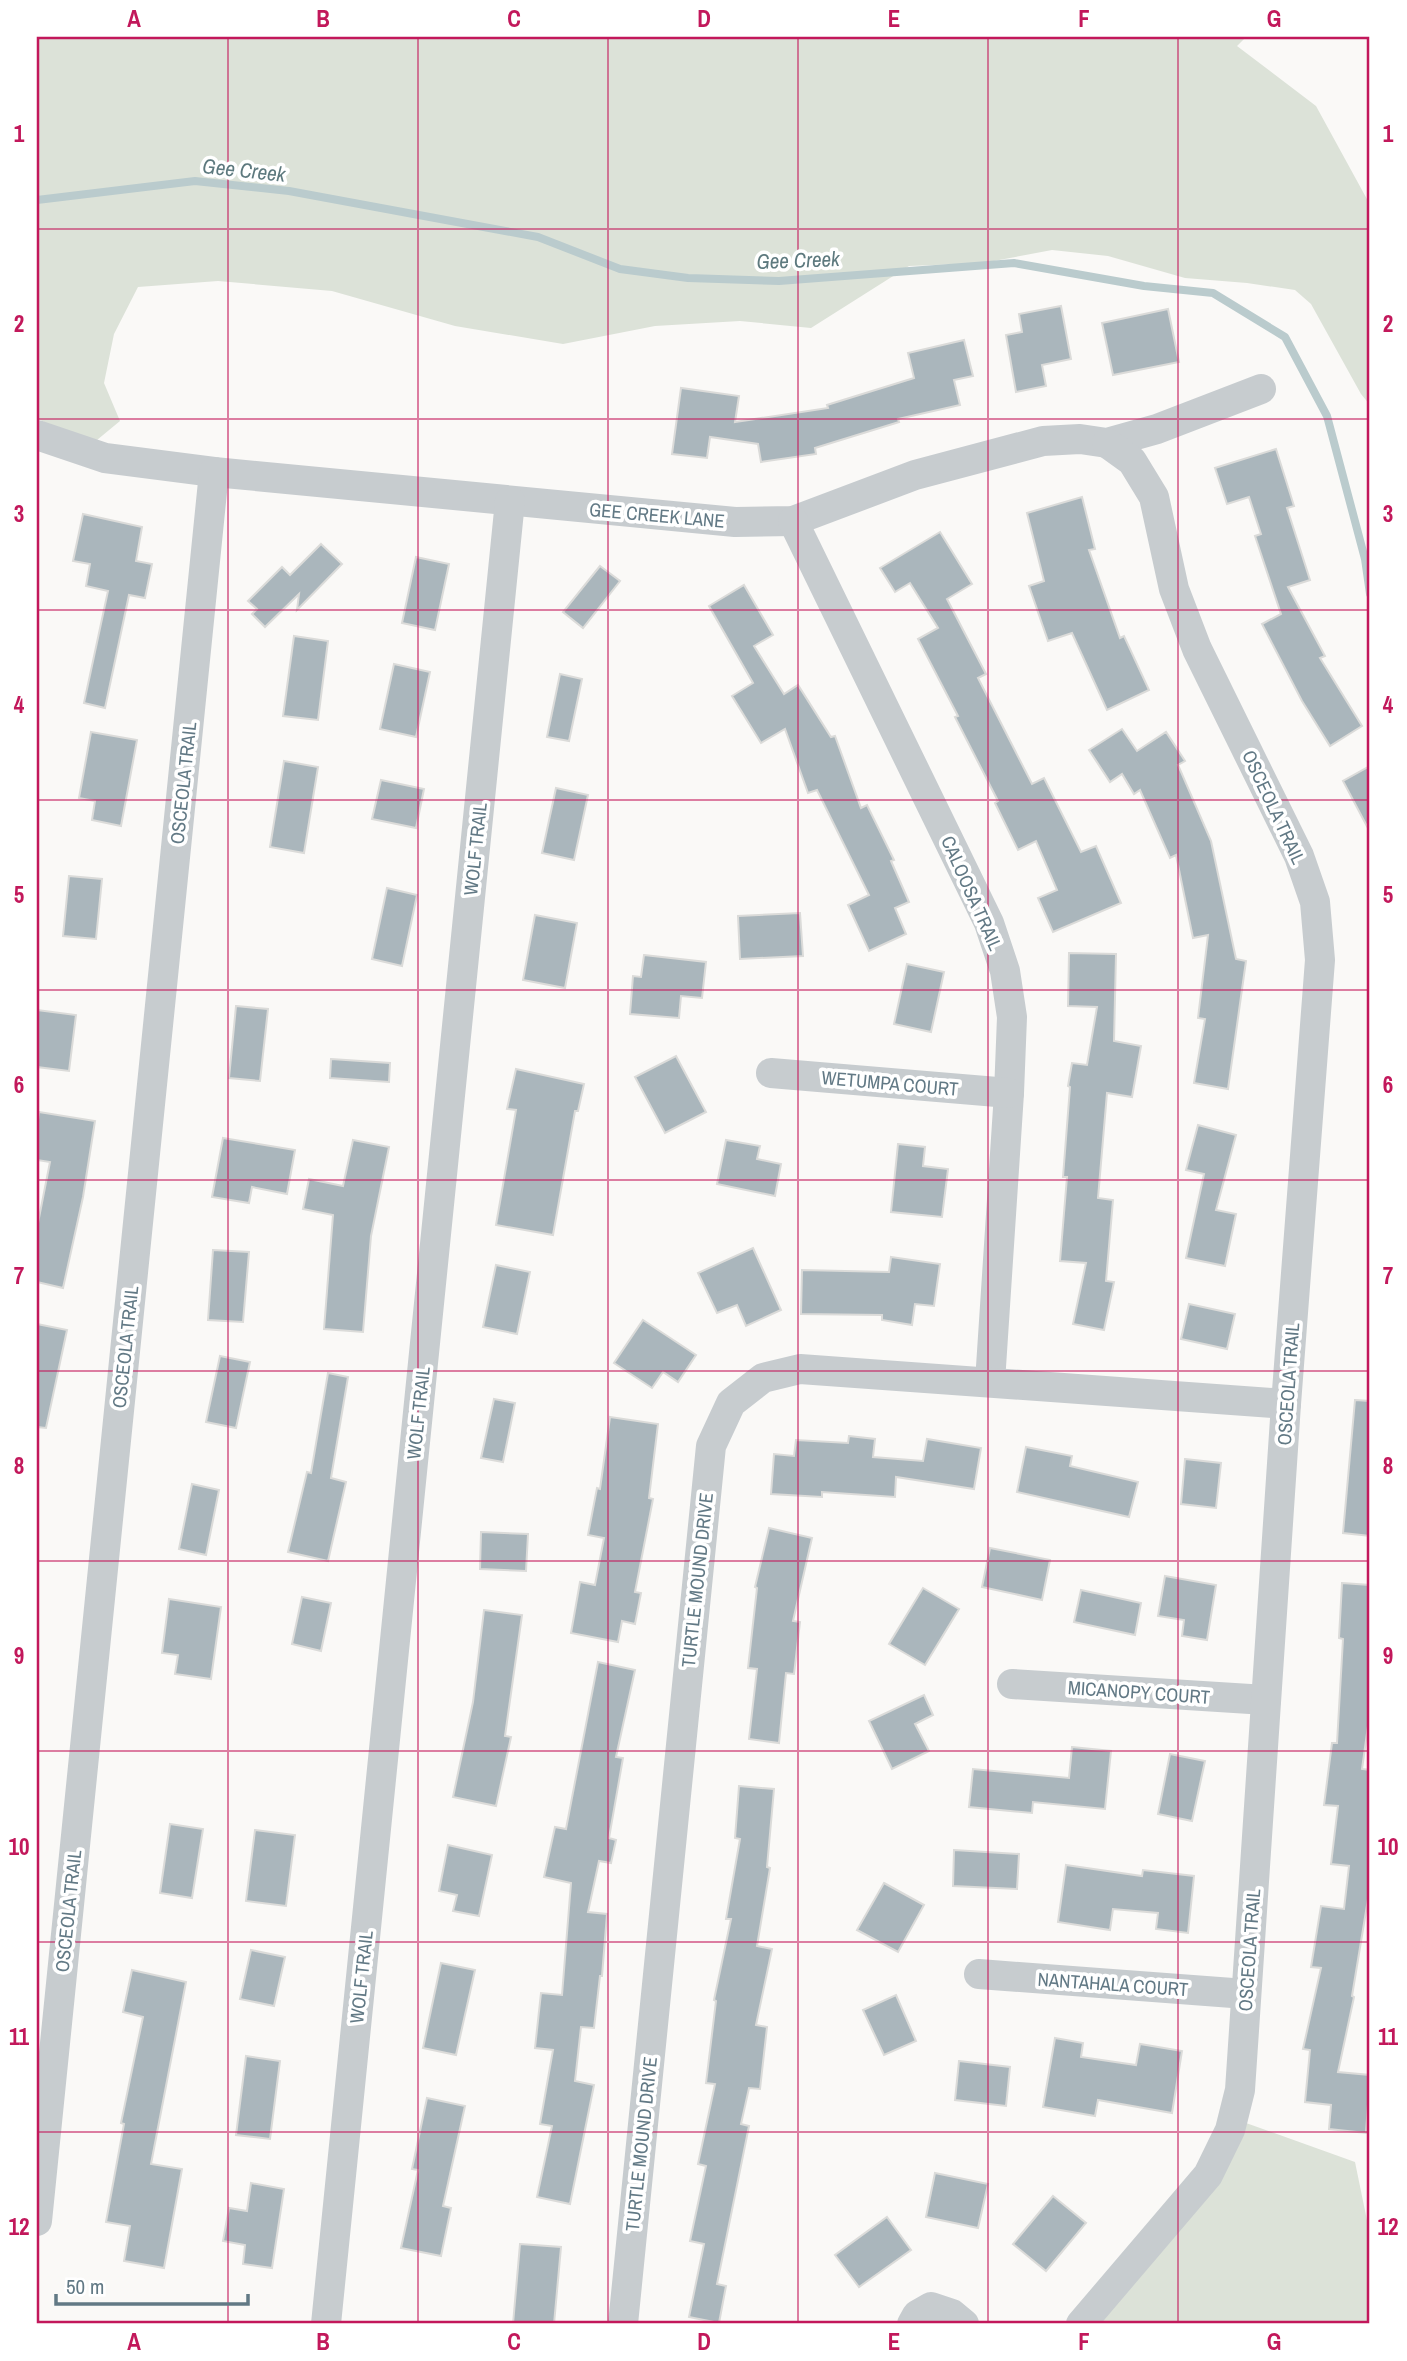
<svg xmlns="http://www.w3.org/2000/svg" width="1407" height="2361" viewBox="0 0 1407 2361" font-family="'Archivo Narrow',sans-serif">
  <style>
    .green { fill: #dce2d8 }
    .lines { fill: none; stroke-linecap: round; stroke-linejoin: round }
    .stream { stroke: #bacbcd; stroke-width: 8 }
    .building { fill: #aab6bc; stroke: #dbdbd9; stroke-width: 2 }
    .minor { stroke: #c7cccf; stroke-width: 30 }
    .grid { fill: none; stroke: #c2185b; stroke-width: 2; stroke-opacity: 0.55 }
    .labels { text-anchor: middle; dominant-baseline: central; stroke-width: 7; stroke-linejoin: round; paint-order: stroke }
    .street-label { font-size: 19px; fill: #627985; stroke: #fff }
    .water-label { font-size: 21px; font-style: italic; fill: #5d797e; stroke: #fff }
    .neatline { fill: none; stroke: #c2185b; stroke-width: 2.5 }
    .grid-label { font-size: 23px; text-anchor: middle; font-weight: bold; fill: #c2185b }
  </style>
  <rect width="100%" height="100%" fill="#faf9f7"/>
  <g class="green">
    <path d="M 37,37 L 1246,37 L 1237,46 L 1316,106 L 1368,201 L 1370,212 L 1370,405 L 1361,394 L 1311,304 L 1295,290 L 1247,283 L 1185,278 L 1108,256 L 1052,250 L 983,263 L 909,266 L 811,328 L 740,321 L 655,326 L 563,344 L 455,326 L 332,291 L 218,281 L 138,287 L 114,334 L 104,383 L 120,421 L 97,440 L 51,426 L 37,418 Z"/>
    <path d="M 1246,2123 L 1355,2162 L 1370,2235 L 1370,2324 L 1099,2324 Z"/>
  </g>
  <g class="lines">
    <path class="stream" d="M 37,200 L 195,181 L 289,191 L 538,237 L 620,269 L 688,278 L 779,281 L 1014,263 L 1144,286 L 1213,293 L 1285,337 L 1327,416 L 1365,559 L 1370,594"/>
  </g>
  <g class="building">
    <path d="M 1061,306 L 1071,359 L 1042,365 L 1046,386 L 1016,392 L 1006,335 L 1022,332 L 1019,314 Z"/>
    <path d="M 1168,309 L 1179,362 L 1113,375 L 1102,323 Z"/>
    <path d="M 964,340 L 973,376 L 954,380 L 960,405 L 898,419 L 899,422 L 815,448 L 816,454 L 761,462 L 758,444 L 710,437 L 707,458 L 672,454 L 681,388 L 739,396 L 735,422 L 828,408 L 827,405 L 914,378 L 908,353 Z"/>
    <path d="M 1276,449 L 1294,506 L 1287,508 L 1310,580 L 1288,587 L 1325,656 L 1320,658 L 1362,726 L 1330,746 L 1302,701 L 1262,624 L 1281,614 L 1255,536 L 1261,534 L 1249,497 L 1227,504 L 1215,468 Z"/>
    <path d="M 1082,497 L 1095,549 L 1089,550 L 1120,638 L 1124,636 L 1149,690 L 1107,710 L 1072,633 L 1048,641 L 1029,586 L 1044,581 L 1027,513 Z"/>
    <path d="M 83,514 L 142,527 L 136,561 L 152,564 L 145,598 L 129,595 L 105,708 L 84,703 L 108,591 L 86,586 L 90,564 L 73,561 Z"/>
    <path d="M 940,532 L 972,584 L 947,599 L 986,674 L 978,678 L 1032,784 L 1044,778 L 1081,852 L 1096,846 L 1121,903 L 1053,932 L 1038,898 L 1057,890 L 1036,841 L 1018,850 L 995,803 L 998,801 L 955,717 L 958,716 L 918,639 L 938,628 L 910,583 L 895,592 L 880,568 Z"/>
    <path d="M 321,544 L 342,564 L 297,610 L 299,594 L 265,627 L 252,614 L 257,609 L 248,601 L 282,567 L 290,575 Z"/>
    <path d="M 416,557 L 449,564 L 435,630 L 402,623 Z"/>
    <path d="M 600,566 L 620,581 L 583,628 L 563,612 Z"/>
    <path d="M 744,585 L 773,635 L 754,646 L 784,694 L 798,685 L 831,737 L 835,736 L 861,808 L 867,805 L 894,860 L 891,861 L 909,902 L 895,908 L 906,934 L 869,951 L 848,905 L 869,895 L 817,790 L 808,793 L 785,729 L 761,743 L 732,696 L 753,683 L 709,606 Z"/>
    <path d="M 294,636 L 328,641 L 318,720 L 283,716 Z"/>
    <path d="M 394,664 L 430,672 L 416,737 L 380,729 Z"/>
    <path d="M 560,674 L 582,679 L 569,741 L 547,737 Z"/>
    <path d="M 1122,729 L 1137,751 L 1166,732 L 1185,761 L 1178,765 L 1211,841 L 1236,959 L 1246,961 L 1228,1089 L 1194,1083 L 1205,1019 L 1198,1018 L 1208,935 L 1193,938 L 1176,855 L 1170,858 L 1140,790 L 1134,794 L 1122,774 L 1110,782 L 1089,750 Z"/>
    <path d="M 91,732 L 137,740 L 121,826 L 92,820 L 95,801 L 79,798 Z"/>
    <path d="M 284,761 L 318,767 L 304,853 L 270,847 Z"/>
    <path d="M 1370,766 L 1370,832 L 1343,781 Z"/>
    <path d="M 381,780 L 424,789 L 416,828 L 372,819 Z"/>
    <path d="M 556,788 L 588,795 L 574,860 L 542,853 Z"/>
    <path d="M 69,876 L 102,879 L 96,939 L 63,936 Z"/>
    <path d="M 387,888 L 417,895 L 402,966 L 372,959 Z"/>
    <path d="M 800,913 L 803,956 L 740,959 L 738,916 Z"/>
    <path d="M 535,915 L 577,923 L 565,988 L 523,980 Z"/>
    <path d="M 1069,953 L 1116,954 L 1114,1041 L 1141,1046 L 1132,1097 L 1107,1093 L 1098,1198 L 1113,1200 L 1106,1281 L 1114,1282 L 1104,1330 L 1073,1324 L 1086,1263 L 1060,1261 L 1067,1177 L 1063,1177 L 1070,1087 L 1068,1086 L 1072,1063 L 1087,1065 L 1097,1007 L 1068,1006 Z"/>
    <path d="M 644,955 L 706,962 L 702,998 L 681,996 L 679,1018 L 630,1014 L 633,976 L 641,977 Z"/>
    <path d="M 907,964 L 944,972 L 931,1032 L 894,1024 Z"/>
    <path d="M 236,1006 L 268,1009 L 260,1081 L 229,1078 Z"/>
    <path d="M 37,1010 L 76,1015 L 69,1071 L 37,1067 Z"/>
    <path d="M 676,1056 L 706,1112 L 665,1133 L 635,1077 Z"/>
    <path d="M 331,1059 L 390,1063 L 389,1082 L 330,1078 Z"/>
    <path d="M 516,1069 L 584,1084 L 578,1111 L 575,1111 L 553,1235 L 496,1225 L 516,1110 L 507,1109 Z"/>
    <path d="M 39,1112 L 95,1121 L 83,1197 L 63,1288 L 37,1282 L 37,1228 L 50,1162 L 37,1160 L 37,1128 Z"/>
    <path d="M 1198,1125 L 1236,1135 L 1216,1210 L 1236,1214 L 1225,1266 L 1186,1258 L 1204,1174 L 1186,1170 Z"/>
    <path d="M 223,1138 L 295,1150 L 287,1194 L 252,1187 L 249,1203 L 212,1197 Z"/>
    <path d="M 353,1140 L 389,1147 L 371,1236 L 363,1332 L 324,1329 L 333,1215 L 303,1209 L 309,1179 L 343,1186 Z"/>
    <path d="M 726,1140 L 760,1146 L 757,1159 L 781,1164 L 775,1196 L 717,1184 Z"/>
    <path d="M 898,1144 L 925,1147 L 923,1166 L 948,1169 L 942,1217 L 891,1212 Z"/>
    <path d="M 753,1248 L 781,1310 L 746,1326 L 737,1305 L 717,1313 L 698,1273 Z"/>
    <path d="M 213,1250 L 249,1252 L 243,1322 L 208,1320 Z"/>
    <path d="M 891,1257 L 940,1264 L 934,1306 L 915,1304 L 912,1325 L 882,1320 L 882,1315 L 801,1314 L 802,1270 L 889,1272 Z"/>
    <path d="M 496,1265 L 530,1272 L 517,1334 L 483,1327 Z"/>
    <path d="M 1189,1304 L 1235,1314 L 1227,1349 L 1181,1339 Z"/>
    <path d="M 643,1320 L 696,1355 L 678,1382 L 663,1372 L 652,1388 L 614,1363 Z"/>
    <path d="M 37,1324 L 67,1330 L 46,1428 L 37,1427 Z"/>
    <path d="M 220,1356 L 250,1362 L 236,1428 L 206,1422 Z"/>
    <path d="M 328,1373 L 348,1377 L 331,1478 L 346,1482 L 328,1561 L 288,1552 L 307,1472 L 311,1473 Z"/>
    <path d="M 494,1399 L 515,1403 L 503,1462 L 481,1458 Z"/>
    <path d="M 1355,1400 L 1370,1401 L 1370,1536 L 1343,1533 Z"/>
    <path d="M 610,1417 L 658,1424 L 649,1498 L 653,1499 L 635,1592 L 641,1593 L 635,1624 L 622,1621 L 618,1642 L 571,1633 L 580,1582 L 595,1585 L 604,1538 L 588,1535 L 597,1488 L 600,1489 Z"/>
    <path d="M 849,1436 L 875,1439 L 873,1457 L 923,1461 L 927,1439 L 981,1448 L 974,1489 L 896,1477 L 895,1497 L 822,1492 L 822,1497 L 771,1494 L 774,1454 L 794,1456 L 796,1440 L 848,1443 Z"/>
    <path d="M 1026,1447 L 1072,1456 L 1070,1466 L 1138,1482 L 1129,1517 L 1017,1492 Z"/>
    <path d="M 1185,1459 L 1221,1463 L 1216,1508 L 1181,1504 Z"/>
    <path d="M 192,1484 L 219,1490 L 206,1555 L 179,1549 Z"/>
    <path d="M 769,1528 L 812,1538 L 793,1621 L 800,1622 L 794,1674 L 786,1673 L 779,1743 L 749,1739 L 757,1669 L 748,1668 L 757,1588 L 755,1587 Z"/>
    <path d="M 481,1532 L 528,1534 L 526,1571 L 480,1569 Z"/>
    <path d="M 990,1548 L 1050,1560 L 1042,1600 L 982,1587 Z"/>
    <path d="M 1165,1576 L 1216,1585 L 1207,1640 L 1182,1636 L 1184,1620 L 1158,1616 Z"/>
    <path d="M 1342,1583 L 1370,1585 L 1370,1726 L 1368,1726 L 1362,1769 L 1370,1770 L 1370,1887 L 1352,1996 L 1354,1997 L 1338,2072 L 1370,2075 L 1366,2133 L 1329,2129 L 1331,2105 L 1305,2102 L 1310,2050 L 1303,2049 L 1321,1968 L 1311,1967 L 1321,1906 L 1344,1909 L 1349,1866 L 1331,1864 L 1338,1806 L 1324,1805 L 1332,1743 L 1337,1743 L 1343,1639 L 1339,1638 Z"/>
    <path d="M 923,1588 L 959,1609 L 925,1665 L 889,1644 Z"/>
    <path d="M 1081,1590 L 1141,1603 L 1135,1635 L 1074,1622 Z"/>
    <path d="M 302,1597 L 331,1603 L 321,1651 L 292,1644 Z"/>
    <path d="M 169,1599 L 221,1607 L 211,1679 L 175,1674 L 178,1655 L 162,1653 Z"/>
    <path d="M 484,1610 L 522,1615 L 505,1736 L 511,1737 L 496,1806 L 453,1797 L 473,1702 Z"/>
    <path d="M 598,1662 L 635,1670 L 616,1757 L 623,1758 L 609,1838 L 616,1840 L 611,1863 L 599,1861 L 588,1912 L 607,1914 L 602,1976 L 600,1976 L 594,2028 L 581,2027 L 575,2081 L 594,2085 L 570,2204 L 537,2197 L 552,2126 L 540,2124 L 553,2050 L 535,2048 L 541,1993 L 562,1995 L 571,1883 L 544,1877 L 555,1827 L 566,1829 Z"/>
    <path d="M 924,1695 L 933,1715 L 915,1724 L 929,1751 L 892,1769 L 869,1721 Z"/>
    <path d="M 1072,1747 L 1111,1751 L 1105,1809 L 1033,1802 L 1032,1813 L 969,1807 L 973,1769 L 1069,1778 Z"/>
    <path d="M 1170,1754 L 1205,1761 L 1192,1821 L 1158,1814 Z"/>
    <path d="M 739,1786 L 774,1789 L 767,1867 L 770,1868 L 757,1946 L 772,1949 L 756,2025 L 767,2027 L 760,2089 L 749,2088 L 741,2124 L 749,2126 L 717,2284 L 726,2286 L 719,2323 L 689,2317 L 704,2244 L 690,2241 L 706,2166 L 698,2164 L 715,2084 L 706,2083 L 716,2001 L 714,2000 L 731,1919 L 726,1919 L 740,1839 L 735,1838 Z"/>
    <path d="M 170,1824 L 203,1829 L 192,1898 L 160,1893 Z"/>
    <path d="M 255,1830 L 295,1835 L 286,1906 L 246,1901 Z"/>
    <path d="M 448,1845 L 492,1855 L 479,1916 L 453,1911 L 457,1895 L 439,1891 Z"/>
    <path d="M 954,1850 L 1019,1854 L 1017,1889 L 953,1886 Z"/>
    <path d="M 1066,1865 L 1142,1876 L 1143,1870 L 1194,1876 L 1188,1933 L 1156,1929 L 1158,1913 L 1113,1909 L 1110,1930 L 1058,1922 Z"/>
    <path d="M 884,1883 L 924,1905 L 898,1952 L 857,1930 Z"/>
    <path d="M 251,1950 L 285,1957 L 274,2006 L 240,1999 Z"/>
    <path d="M 441,1963 L 475,1970 L 456,2055 L 423,2048 Z"/>
    <path d="M 132,1970 L 186,1982 L 151,2164 L 182,2169 L 164,2268 L 124,2261 L 130,2226 L 106,2222 L 124,2124 L 121,2123 L 143,2017 L 123,2012 Z"/>
    <path d="M 896,1995 L 916,2041 L 884,2055 L 863,2010 Z"/>
    <path d="M 1055,2038 L 1083,2043 L 1081,2057 L 1136,2065 L 1140,2044 L 1182,2051 L 1172,2113 L 1098,2100 L 1095,2116 L 1043,2107 Z"/>
    <path d="M 246,2056 L 280,2061 L 270,2139 L 236,2135 Z"/>
    <path d="M 959,2061 L 1010,2067 L 1006,2106 L 955,2100 Z"/>
    <path d="M 427,2098 L 465,2106 L 443,2206 L 451,2208 L 441,2256 L 401,2248 L 418,2170 L 412,2169 Z"/>
    <path d="M 935,2173 L 988,2184 L 978,2228 L 926,2217 Z"/>
    <path d="M 251,2183 L 284,2189 L 272,2268 L 243,2264 L 245,2245 L 223,2241 L 229,2208 L 247,2211 Z"/>
    <path d="M 1053,2196 L 1086,2223 L 1046,2271 L 1013,2244 Z"/>
    <path d="M 887,2217 L 911,2250 L 859,2287 L 835,2255 Z"/>
    <path d="M 520,2244 L 561,2247 L 554,2324 L 513,2324 Z"/>
  </g>
  <g class="lines">
    <g class="minor">
      <path d="M 37,435 L 105,458 L 214,472 L 735,522 L 793,521 L 915,475 L 1043,441 L 1080,439 L 1107,443 L 1157,429 L 1261,389"/>
      <path d="M 793,521 L 989,923 L 1005,971 L 1012,1017 L 1009,1093 L 990,1382"/>
      <path d="M 771,1073 L 1009,1093"/>
      <path d="M 1012,1684 L 1266,1700"/>
      <path d="M 979,1974 L 1246,1994"/>
      <path d="M 37,2221 L 214,472"/>
      <path d="M 326,2324 L 510,501"/>
      <path d="M 623,2324 L 711,1446 L 731,1403 L 763,1378 L 800,1369 L 1286,1404"/>
      <path d="M 912,2324 L 917,2315 L 931,2307 L 952,2314 L 964,2324"/>
      <path d="M 1081,2324 L 1208,2175 L 1230,2130 L 1240,2090 L 1286,1404 L 1320,960 L 1315,902 L 1299,856 L 1197,649 L 1174,589 L 1154,497 L 1132,461 L 1107,443"/>
    </g>
  </g>
  <path class="grid" d="M 228,37 L 228,2324M 418,37 L 418,2324M 608,37 L 608,2324M 798,37 L 798,2324M 988,37 L 988,2324M 1178,37 L 1178,2324M 37,229 L 1370,229M 37,419 L 1370,419M 37,610 L 1370,610M 37,800 L 1370,800M 37,990 L 1370,990M 37,1180 L 1370,1180M 37,1371 L 1370,1371M 37,1561 L 1370,1561M 37,1751 L 1370,1751M 37,1942 L 1370,1942M 37,2132 L 1370,2132"/>
  <g class="labels">
    <g class="street-label">
      <text transform="translate(657 515) rotate(5)">GEE CREEK LANE</text>
      <text transform="translate(183 783) rotate(-84)">OSCEOLA TRAIL</text>
      <text transform="translate(1274 807) rotate(65)">OSCEOLA TRAIL</text>
      <text transform="translate(475 849) rotate(-84)">WOLF TRAIL</text>
      <text transform="translate(972 893) rotate(66)">CALOOSA TRAIL</text>
      <text transform="translate(890 1083) rotate(5)">WETUMPA COURT</text>
      <text transform="translate(125 1347) rotate(-84)">OSCEOLA TRAIL</text>
      <text transform="translate(1288 1384) rotate(-86)">OSCEOLA TRAIL</text>
      <text transform="translate(418 1413) rotate(-84)">WOLF TRAIL</text>
      <text transform="translate(697 1580) rotate(-84)">TURTLE MOUND DRIVE</text>
      <text transform="translate(1139 1692) rotate(4)">MICANOPY COURT</text>
      <text transform="translate(68 1911) rotate(-84)">OSCEOLA TRAIL</text>
      <text transform="translate(1249 1950) rotate(-86)">OSCEOLA TRAIL</text>
      <text transform="translate(361 1977) rotate(-84)">WOLF TRAIL</text>
      <text transform="translate(1113 1984) rotate(4)">NANTAHALA COURT</text>
      <text transform="translate(641 2144) rotate(-84)">TURTLE MOUND DRIVE</text>
    </g>
    <g class="water-label">
      <text transform="translate(244 170) rotate(6)">Gee Creek</text>
      <text transform="translate(798 260) rotate(-2)">Gee Creek</text>
    </g>
  </g>
  <rect width="1407" height="2361" fill="none" stroke="#ffffff" stroke-width="77"/>
  <path d="M56 2294v10h192v-10" fill="none" stroke="#627985" stroke-width="3.5"/>
  <text x="66" y="2294" font-size="21" fill="#627985" stroke="#ffffff" stroke-width="5" paint-order="stroke">50 m</text>
  <rect x="38" y="38" width="1330" height="2284" class="neatline"/>
  <g class="grid-label">
    <text x="134" y="27">A</text>
    <text x="323" y="27">B</text>
    <text x="514" y="27">C</text>
    <text x="704" y="27">D</text>
    <text x="894" y="27">E</text>
    <text x="1084" y="27">F</text>
    <text x="1274" y="27">G</text>
    <text x="19" y="142">1</text>
    <text x="1388" y="142">1</text>
    <text x="19" y="332">2</text>
    <text x="1388" y="332">2</text>
    <text x="19" y="522">3</text>
    <text x="1388" y="522">3</text>
    <text x="19" y="713">4</text>
    <text x="1388" y="713">4</text>
    <text x="19" y="903">5</text>
    <text x="1388" y="903">5</text>
    <text x="19" y="1093">6</text>
    <text x="1388" y="1093">6</text>
    <text x="19" y="1284">7</text>
    <text x="1388" y="1284">7</text>
    <text x="19" y="1474">8</text>
    <text x="1388" y="1474">8</text>
    <text x="19" y="1664">9</text>
    <text x="1388" y="1664">9</text>
    <text x="19" y="1855">10</text>
    <text x="1388" y="1855">10</text>
    <text x="19" y="2045">11</text>
    <text x="1388" y="2045">11</text>
    <text x="19" y="2235">12</text>
    <text x="1388" y="2235">12</text>
    <text x="134" y="2350">A</text>
    <text x="323" y="2350">B</text>
    <text x="514" y="2350">C</text>
    <text x="704" y="2350">D</text>
    <text x="894" y="2350">E</text>
    <text x="1084" y="2350">F</text>
    <text x="1274" y="2350">G</text>
  </g>
</svg>
